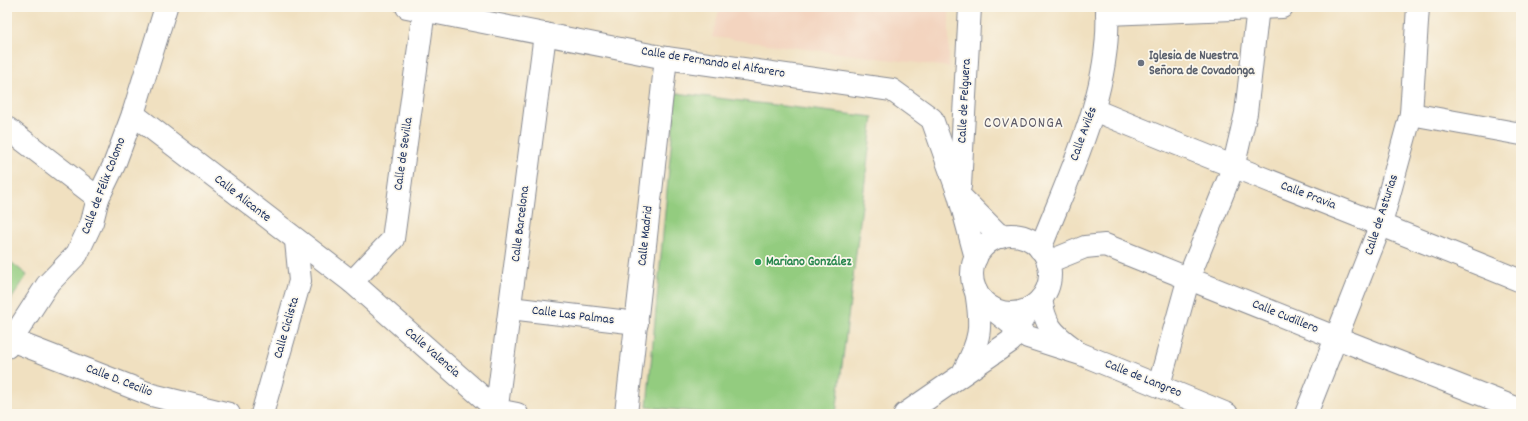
<svg xmlns="http://www.w3.org/2000/svg" width="1528" height="421" viewBox="0 0 1528 421" font-family="Dekko,sans-serif">
  <style>
    .built { fill: #f3d4bf }
    .green { fill: #93cc7f; stroke: #577e6e }
    .lines { fill: none; stroke-linecap: round; stroke-linejoin: round }
    .minor-casing { stroke: #86888f; stroke-width: 24 }
    .minor { stroke: #fff; stroke-width: 22 }
    .worship-dot { fill: #6b7280; stroke: #fbf7ec; stroke-width: 1.5 }
    .leisure-dot { fill: #2e9e5b; stroke: #fbf7ec; stroke-width: 1.5 }
    .labels { text-anchor: middle; dominant-baseline: central; stroke-width: 3.5; stroke-linejoin: round; paint-order: stroke }
    .worship-label { font-size: 13px; font-weight: bold; fill: #5b616d; stroke: #fbf7ec; text-anchor: start }
    .street-label { font-size: 13px; fill: #1b2f5e; stroke: #fbf7ec }
    .leisure-label { font-size: 13px; font-weight: bold; fill: #27864d; stroke: #fbf7ec; text-anchor: start }
    .quarter-label { font-size: 15px; letter-spacing: 1px; fill: #5c5966; stroke: #fbf7ec }
  </style>
  <rect width="100%" height="100%" fill="#fbf7ec"/>
  <filter id="ink" filterUnits="userSpaceOnUse"><feTurbulence type="fractalNoise" baseFrequency=".025" numOctaves="2"/><feDisplacementMap in="SourceGraphic" scale="8" xChannelSelector="R" yChannelSelector="G"/><feConvolveMatrix kernelMatrix="1 2 1 2 8 2 1 2 1" color-interpolation-filters="sRGB"/></filter>
  <filter id="wash" filterUnits="userSpaceOnUse"><feTurbulence type="fractalNoise" baseFrequency=".012" numOctaves="4" result="noise"/><feDisplacementMap in="SourceGraphic" scale="16" xChannelSelector="R" yChannelSelector="G"/><feGaussianBlur stdDeviation="0.9" result="paint"/><feColorMatrix in="noise" values="0 0 0 0 0 0 0 0 0 0 0 0 0 0 0 0 0 1.4 0 .05"/><feComposite in="paint" operator="in"/></filter>
  <g filter="url(#wash)">
    <rect width="100%" height="100%" fill="#f0e0c0"/>
    <path class="built" d="M 720,7 L 949,7 L 949,67 L 712,37 Z"/>
    <g class="green">
      <path d="M 676,93 L 873,117 L 836,414 L 717,414 L 647,407 Z"/>
      <path d="M 7,259 L 27,275 L 7,306 Z"/>
    </g>
  </g>
  <g filter="url(#ink)">
    <g class="lines">
      <defs>
        <g id="minor">
          <path d="M 407,7 L 666,58 L 892,90 L 932,119 L 959,195 L 976,258"/>
          <path d="M 1107,14 L 1282,7"/>
          <path d="M 1094,110 C 1236,169 1379,223 1521,281"/>
          <path d="M 133,114 L 352,282 L 497,410 L 517,414"/>
          <path d="M 1411,114 L 1521,134"/>
          <path d="M 7,128 L 98,198"/>
          <path d="M 960,186 L 970,7"/>
          <path d="M 960,196 L 1001,237"/>
          <circle cx="1011" cy="274" r="39"/>
          <path d="M 1040,249 C 1070,172 1112,91 1107,7"/>
          <path d="M 1048,262 L 1085,247 L 1105,245 L 1337,338 L 1521,410"/>
          <path d="M 352,282 L 393,239 L 424,10"/>
          <path d="M 1041,299 C 1045,325 1052,333 1073,348"/>
          <path d="M 990,307 L 1028,337 L 1081,354 L 1227,414"/>
          <path d="M 510,308 L 637,323"/>
          <path d="M 11,340 L 152,395 L 229,414"/>
          <path d="M 7,347 L 47,285 L 77,254 L 92,222 L 98,198 L 114,165 L 133,114 L 166,7"/>
          <path d="M 963,373 C 981,339 982,328 976,291"/>
          <path d="M 1159,385 L 1189,277 L 1233,168 L 1246,113 L 1258,7"/>
          <path d="M 262,414 L 300,281 L 296,241"/>
          <path d="M 496,414 L 545,34"/>
          <path d="M 626,414 L 666,58"/>
          <path d="M 905,414 L 1011,341 L 1025,316"/>
          <path d="M 1306,414 L 1381,224 L 1411,114 L 1418,7"/>
        </g>
      </defs>
      <use href="#minor" class="minor-casing"/>
      <use href="#minor" class="minor"/>
    </g>
  </g>
  <circle class="worship-dot" cx="1141" cy="63" r="4"/>
  <circle class="leisure-dot" cx="758" cy="262" r="4"/>
  <g class="labels">
    <g class="worship-label">
      <text x="1149" y="56">Iglesia de Nuestra<tspan x="1149" dy="15">Señora de Covadonga</tspan></text>
    </g>
    <g class="street-label">
      <text transform="translate(713 63) rotate(9)">Calle de Fernando el Alfarero</text>
      <text transform="translate(965 101) rotate(-87)">Calle de Felguera</text>
      <text transform="translate(1084 134) rotate(-70)">Calle Avilés</text>
      <text transform="translate(404 154) rotate(-82)">Calle de Sevilla</text>
      <text transform="translate(104 186) rotate(-69)">Calle de Félix Colomo</text>
      <text transform="translate(1308 196) rotate(21)">Calle Pravia</text>
      <text transform="translate(242 199) rotate(38)">Calle Alicante</text>
      <text transform="translate(1382 215) rotate(-72)">Calle de Asturias</text>
      <text transform="translate(521 224) rotate(-83)">Calle Barcelona</text>
      <text transform="translate(646 236) rotate(-84)">Calle Madrid</text>
      <text transform="translate(573 316) rotate(7)">Calle Las Palmas</text>
      <text transform="translate(1285 317) rotate(22)">Calle Cudillero</text>
      <text transform="translate(287 328) rotate(-74)">Calle Ciclista</text>
      <text transform="translate(432 353) rotate(41)">Calle Valencia</text>
      <text transform="translate(1143 379) rotate(22)">Calle de Langreo</text>
      <text transform="translate(119 381) rotate(21)">Calle D. Cecilio</text>
    </g>
    <g class="leisure-label">
      <text x="766" y="262">Mariano González</text>
    </g>
    <g class="quarter-label">
      <text x="1024" y="124">COVADONGA</text>
    </g>
  </g>
  <rect width="1528" height="421" fill="none" stroke="#fbf7ec" stroke-width="24"/>
</svg>
